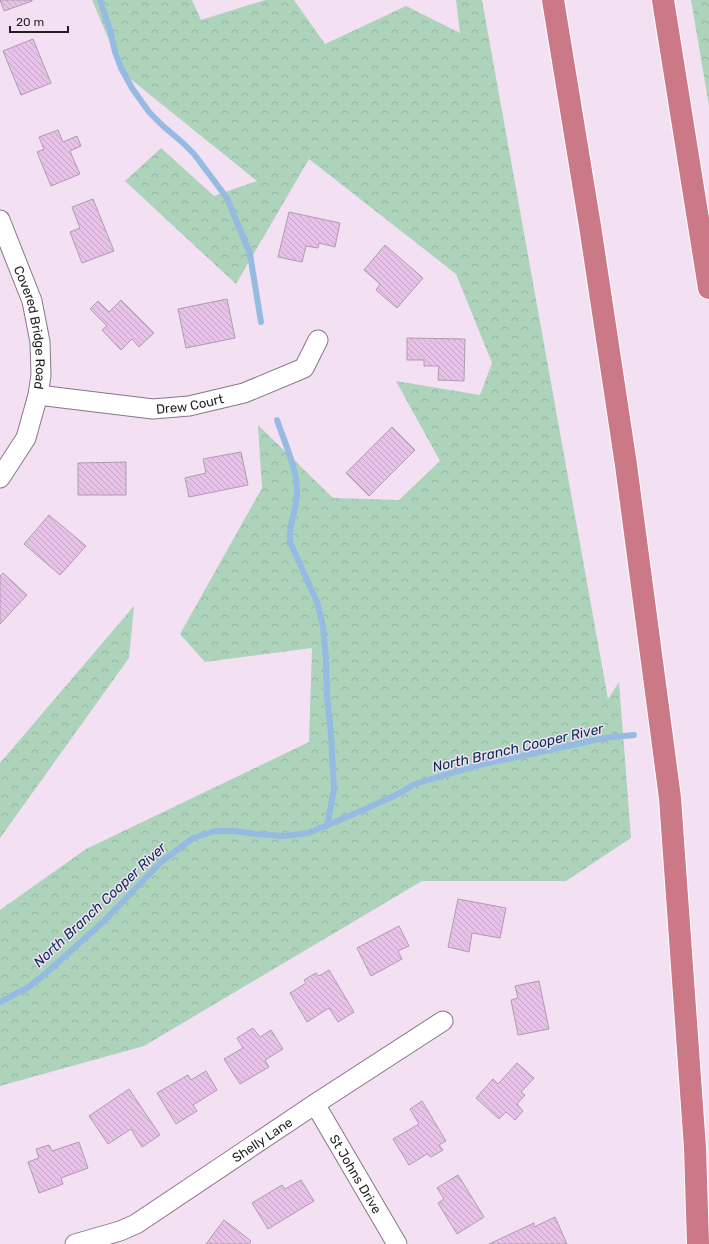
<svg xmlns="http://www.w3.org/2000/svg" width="709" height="1244" viewBox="0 0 709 1244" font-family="Rubik,sans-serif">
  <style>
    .forest { fill: url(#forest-crowns) }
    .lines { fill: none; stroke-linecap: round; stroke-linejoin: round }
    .stream { stroke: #96bbe2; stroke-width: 6 }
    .building { fill: url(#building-back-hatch); stroke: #ad9dad }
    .street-casing { stroke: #867787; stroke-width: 21 }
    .highway-casing { stroke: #fff; stroke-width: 24 }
    .street { stroke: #fff; stroke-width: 19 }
    .highway { stroke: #cb7887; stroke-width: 22 }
    .labels { text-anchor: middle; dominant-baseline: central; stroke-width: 3; stroke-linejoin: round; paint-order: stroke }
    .street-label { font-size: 13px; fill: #251e25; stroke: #f3e1f3 }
    .water-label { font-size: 14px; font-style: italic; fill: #042f53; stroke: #f3e1f3 }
  </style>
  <defs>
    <pattern id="forest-crowns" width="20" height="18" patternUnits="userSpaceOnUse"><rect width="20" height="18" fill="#add3bb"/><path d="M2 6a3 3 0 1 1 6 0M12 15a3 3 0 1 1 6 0" fill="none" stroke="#95b5a1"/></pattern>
    <pattern id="building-back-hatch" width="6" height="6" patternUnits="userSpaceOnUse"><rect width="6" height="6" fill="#e8c1e9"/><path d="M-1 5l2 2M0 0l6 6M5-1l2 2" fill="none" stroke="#c7a5c8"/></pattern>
  </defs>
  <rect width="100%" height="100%" fill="#f3e1f3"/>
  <g class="forest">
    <path d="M 92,0 L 192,0 L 201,20 L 265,0 L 294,0 L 325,44 L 406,6 L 460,33 L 456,0 L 482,0 L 608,699 L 619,682 L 631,838 L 566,881 L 422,881 L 144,1046 L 0,1086 L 0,910 L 86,849 L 309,742 L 312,648 L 205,662 L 180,634 L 262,488 L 258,425 L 333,498 L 399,500 L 440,461 L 396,381 L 480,395 L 492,363 L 456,274 L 309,159 L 236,284 L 125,181 L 161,148 L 214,196 L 257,181 L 123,73 Z"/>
    <path d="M 691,0 L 709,0 L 709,106 Z"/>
    <path d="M 134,606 L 129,658 L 0,838 L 0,763 Z"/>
  </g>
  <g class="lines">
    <g class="stream">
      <path d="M 100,0 L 110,30 L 115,52 L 121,68 L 132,88 L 149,112 L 163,126 L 183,143 L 194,154 L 227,198 L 250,254 L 261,322"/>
      <path d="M 277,420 C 285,444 298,470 297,495 C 296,512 288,525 290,542 L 317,602 L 323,626 L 326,660 L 327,695 L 331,734 L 334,789 L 327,826"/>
      <path d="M 0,1002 L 27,988 L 44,975 L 104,921 L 161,862 L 193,838 L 215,831 L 233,831 L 256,834 L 283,836 L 308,833 L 361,811 L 398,794 L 415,784 L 435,778 L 479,765 L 554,749 L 604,738 L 634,735"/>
    </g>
  </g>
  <g class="building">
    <path d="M 0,0 L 32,0 L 32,1 L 4,11 Z"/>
    <path d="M 33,39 L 51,83 L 21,95 L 3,51 Z"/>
    <path d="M 58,130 L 63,142 L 77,136 L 81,146 L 70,151 L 80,174 L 51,186 L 37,152 L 44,149 L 39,137 Z"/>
    <path d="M 93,199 L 114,251 L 82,263 L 70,232 L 80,228 L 72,207 Z"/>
    <path d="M 289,212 L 340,223 L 335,247 L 319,243 L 318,248 L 306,246 L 302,262 L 278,257 Z"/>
    <path d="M 385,245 L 423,278 L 397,308 L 376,290 L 380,284 L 364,270 Z"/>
    <path d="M 227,299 L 235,338 L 186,348 L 178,309 Z"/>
    <path d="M 121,300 L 154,333 L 139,347 L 132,339 L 121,350 L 102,330 L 107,326 L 90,309 L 98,301 L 109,312 Z"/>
    <path d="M 407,338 L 465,339 L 464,381 L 438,380 L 439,366 L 424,366 L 424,360 L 407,360 Z"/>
    <path d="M 392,427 L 415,450 L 369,496 L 346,473 Z"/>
    <path d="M 241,452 L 248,485 L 189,497 L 185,478 L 206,473 L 203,459 Z"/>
    <path d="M 126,462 L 126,495 L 78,495 L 78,463 Z"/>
    <path d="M 49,515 L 86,546 L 60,575 L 24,544 Z"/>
    <path d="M 3,573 L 27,595 L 0,624 L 0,576 Z"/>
    <path d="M 458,899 L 506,908 L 500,938 L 472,933 L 469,952 L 448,947 Z"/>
    <path d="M 399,926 L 409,946 L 398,951 L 402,959 L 371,976 L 357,948 Z"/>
    <path d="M 329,970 L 354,1012 L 338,1022 L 329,1008 L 307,1022 L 290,993 L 306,983 L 304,980 L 316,973 L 319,976 Z"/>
    <path d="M 539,981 L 549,1029 L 518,1035 L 511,1000 L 518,998 L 515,986 Z"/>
    <path d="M 253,1028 L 260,1037 L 271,1030 L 283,1049 L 265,1060 L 269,1067 L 240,1084 L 224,1059 L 243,1048 L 237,1038 Z"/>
    <path d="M 517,1063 L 534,1078 L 521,1092 L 525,1095 L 517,1104 L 523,1111 L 515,1120 L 506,1112 L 499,1119 L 476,1098 L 493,1079 L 498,1084 Z"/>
    <path d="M 206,1071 L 217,1090 L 193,1105 L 197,1111 L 176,1124 L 157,1093 L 188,1075 L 191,1080 Z"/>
    <path d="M 129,1089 L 160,1135 L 142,1147 L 131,1129 L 108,1144 L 89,1116 Z"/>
    <path d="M 422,1101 L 446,1141 L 439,1145 L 443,1150 L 431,1157 L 427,1154 L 409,1165 L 393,1139 L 419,1124 L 410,1109 Z"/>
    <path d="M 79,1142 L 88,1168 L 61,1178 L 63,1184 L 39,1193 L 28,1162 L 39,1158 L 36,1149 L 49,1145 L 52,1151 Z"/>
    <path d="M 458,1175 L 484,1217 L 457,1234 L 438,1203 L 444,1199 L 437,1188 Z"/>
    <path d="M 301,1180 L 314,1201 L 268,1229 L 252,1203 L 282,1185 L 285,1189 Z"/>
    <path d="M 555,1217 L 567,1244 L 489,1244 L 534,1223 L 534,1227 Z"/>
    <path d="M 224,1220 L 251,1241 L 249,1244 L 206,1244 Z"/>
  </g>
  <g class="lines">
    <defs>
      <g id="street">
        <path id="s1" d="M 0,220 L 32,301 L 40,342 L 41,375 L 38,395 L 26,438 L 0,478"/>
        <path id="s2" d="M 38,395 L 153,409 L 189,406 L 244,393 L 304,368 L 318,340"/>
        <path id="s3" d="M 315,1104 L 397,1244"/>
        <path id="s4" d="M 75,1244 L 120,1231 L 136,1224 L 315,1104 L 443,1021"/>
      </g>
      <g id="highway">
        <path d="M 553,0 L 590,226 L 626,465 L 670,798 L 695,1148 L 698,1244"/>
        <path d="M 663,0 L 709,288"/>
      </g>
    </defs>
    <use href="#street" class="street-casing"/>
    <use href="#highway" class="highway-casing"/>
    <use href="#street" class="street"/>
    <use href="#highway" class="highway"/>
  </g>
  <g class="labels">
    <g class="street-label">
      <text stroke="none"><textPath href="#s1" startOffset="113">Covered Bridge Road</textPath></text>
      <text stroke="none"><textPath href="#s2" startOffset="153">Drew Court</textPath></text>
      <text stroke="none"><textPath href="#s4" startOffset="216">Shelly Lane</textPath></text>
      <text stroke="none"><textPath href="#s3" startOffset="81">St Johns Drive</textPath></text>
    </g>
    <g class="water-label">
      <text transform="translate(518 748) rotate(-13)">North Branch Cooper River</text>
      <text transform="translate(100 905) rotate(-43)">North Branch Cooper River</text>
    </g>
  </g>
  <path d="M10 26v6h58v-6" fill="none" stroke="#251e25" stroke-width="2"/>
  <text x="16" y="26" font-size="12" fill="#251e25" stroke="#f3e1f3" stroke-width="3" paint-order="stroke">20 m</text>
</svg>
